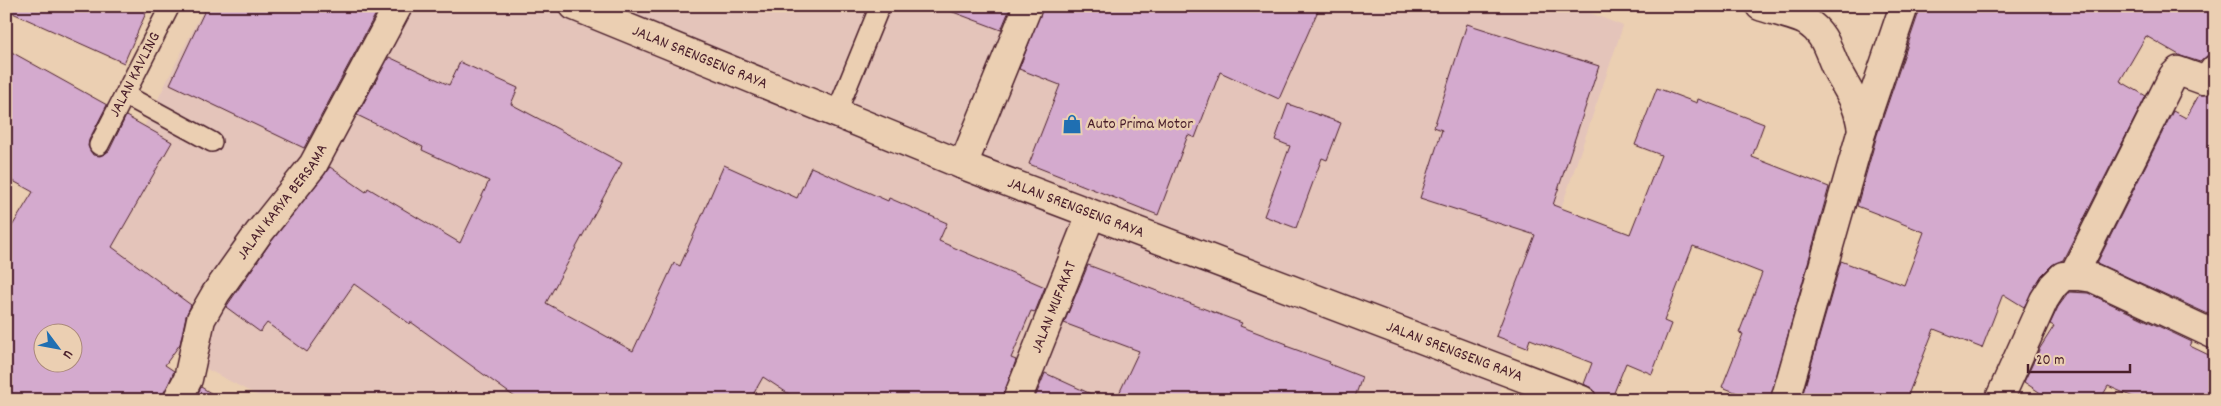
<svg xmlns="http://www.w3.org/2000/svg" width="2221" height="406" viewBox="0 0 2221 406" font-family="Dekko,sans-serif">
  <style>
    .built { fill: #e4c4ba }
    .building { fill: #d4aace; stroke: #4a1f2b; fill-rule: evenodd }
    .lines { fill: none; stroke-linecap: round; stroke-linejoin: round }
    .lane-casing { stroke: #4a1f2b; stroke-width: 22 }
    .street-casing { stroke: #4a1f2b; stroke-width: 31 }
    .secondary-casing { stroke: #4a1f2b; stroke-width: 31 }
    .lane { stroke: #ebcfb2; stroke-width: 19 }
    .street { stroke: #ebcfb2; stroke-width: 28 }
    .secondary { stroke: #ebcfb2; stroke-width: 28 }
    .labels { text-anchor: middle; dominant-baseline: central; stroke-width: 5; stroke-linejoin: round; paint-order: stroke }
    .street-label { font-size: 16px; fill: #4a1f2b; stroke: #ebcfb2 }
    .poi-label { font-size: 16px; fill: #4a1f2b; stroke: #ebcfb2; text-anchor: start }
  </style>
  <rect width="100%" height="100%" fill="#ebcfb2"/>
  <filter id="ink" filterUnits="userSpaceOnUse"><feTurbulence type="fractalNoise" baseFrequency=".02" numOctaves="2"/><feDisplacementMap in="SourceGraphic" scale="10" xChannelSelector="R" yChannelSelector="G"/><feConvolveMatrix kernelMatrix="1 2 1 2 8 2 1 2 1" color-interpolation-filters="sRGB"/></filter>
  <g filter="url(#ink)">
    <path class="built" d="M 205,6 L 1573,6 L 1623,26 L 1496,400 L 266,400 L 60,292 Z"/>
    <g class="building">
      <path d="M 6,6 L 149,6 L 124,63 L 6,10 Z"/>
      <path d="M 207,6 L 380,6 L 304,148 L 170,84 Z"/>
      <path d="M 946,6 L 1011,6 L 1001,30 L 945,9 Z"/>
      <path d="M 1043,6 L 1320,6 L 1279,99 L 1220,72 L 1195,138 L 1188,135 L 1158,215 L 1029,164 L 1060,85 L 1019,69 Z"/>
      <path d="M 1921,6 L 2215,6 L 2215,54 L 2208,55 L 2200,62 L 2181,56 L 2146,36 L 2120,81 L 2146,96 L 2063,260 L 2052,265 L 2042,275 L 2024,307 L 2003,294 L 1982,348 L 1934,329 L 1906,400 L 1801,400 L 1841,261 L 1904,285 L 1924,232 L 1857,206 L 1877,135 Z"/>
      <path d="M 1467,24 L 1599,66 L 1553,205 L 1630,234 L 1661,155 L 1635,145 L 1657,88 L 1697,103 L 1698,99 L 1764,124 L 1752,157 L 1829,187 L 1770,400 L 1756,400 L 1722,387 L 1743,334 L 1739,333 L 1762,273 L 1693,246 L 1664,321 L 1671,324 L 1652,374 L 1626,363 L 1611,400 L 1597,400 L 1594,390 L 1584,384 L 1592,363 L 1530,339 L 1527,348 L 1496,336 L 1535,235 L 1420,198 L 1442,130 L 1434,127 Z"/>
      <path d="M 6,49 L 107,105 L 89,140 L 88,146 L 93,155 L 100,156 L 109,151 L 126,116 L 172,142 L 112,247 L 191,305 L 186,316 L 180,344 L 165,365 L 174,371 L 162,400 L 6,400 L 6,236 L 33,192 L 6,177 ZM 42,334 L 72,334 L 72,364 L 42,364 Z"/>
      <path d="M 389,57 L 449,85 L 460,62 L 518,88 L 511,104 L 622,163 L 546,303 L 633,351 L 674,263 L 680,266 L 724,165 L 797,198 L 811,167 L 888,201 L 889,198 L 947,223 L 939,241 L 1045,287 L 1035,312 L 1031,311 L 1011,358 L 1016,360 L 1002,400 L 798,400 L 763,377 L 750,400 L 519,400 L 411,322 L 410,324 L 354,284 L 307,352 L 267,323 L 260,332 L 226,307 L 270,243 L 330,167 L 366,192 L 368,188 L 460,243 L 489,181 L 422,150 L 423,147 L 357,115 Z"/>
      <path d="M 2215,91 L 2215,303 L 2208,314 L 2097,263 L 2173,111 L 2186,118 L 2199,95 L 2205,95 Z"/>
      <path d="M 1288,104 L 1341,123 L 1327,160 L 1322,158 L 1296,228 L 1264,216 L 1290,146 L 1275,140 Z"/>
      <path d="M 1088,265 L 1242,323 L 1240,326 L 1287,344 L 1286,346 L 1330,362 L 1329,364 L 1362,377 L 1354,400 L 1116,400 L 1139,351 L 1064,323 Z"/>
      <path d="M 2069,292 L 2088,293 L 2192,342 L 2190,346 L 2215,358 L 2215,400 L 2140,400 L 2108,386 L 2100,400 L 2051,400 L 2024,382 L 2040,348 L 2054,326 L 2050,324 L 2058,307 Z"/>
      <path d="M 1045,373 L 1104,400 L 1034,400 Z"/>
      <path d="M 201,387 L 222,400 L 195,400 Z"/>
    </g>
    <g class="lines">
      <defs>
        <g id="lane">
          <path d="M 125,95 L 212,142"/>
          <path d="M 836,114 L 880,6"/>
          <path id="s1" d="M 99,145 L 170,6"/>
        </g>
        <g id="street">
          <path d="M 1760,6 C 1771,10 1800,17 1807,22 C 1826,34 1828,52 1837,70 C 1849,93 1858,102 1862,130 L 1785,400"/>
          <path d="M 1862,130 L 1904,6"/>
          <path d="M 963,165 L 1028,6"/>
          <path d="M 2073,276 L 2173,76 L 2178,71 L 2203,80 L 2210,76 L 2215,69"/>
          <path id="s2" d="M 177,400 L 188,379 L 201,319 L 216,293 L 258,234 L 313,165 L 398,6"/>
          <path id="s3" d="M 1017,400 L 1091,214"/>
          <path d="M 1999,400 L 2044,300 L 2053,286 L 2063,276 L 2079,276 L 2093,278 L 2215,335"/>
        </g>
        <g id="secondary">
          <path id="s4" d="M 574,6 L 963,165 L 1582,400"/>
        </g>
      </defs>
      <use href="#lane" class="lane-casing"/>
      <use href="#street" class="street-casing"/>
      <use href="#secondary" class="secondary-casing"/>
      <use href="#lane" class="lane"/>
      <use href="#street" class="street"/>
      <use href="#secondary" class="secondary"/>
    </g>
  </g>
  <defs>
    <symbol id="shop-bare" viewBox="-9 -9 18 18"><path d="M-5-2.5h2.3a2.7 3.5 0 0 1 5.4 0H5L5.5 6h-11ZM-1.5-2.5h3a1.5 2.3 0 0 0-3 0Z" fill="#1f6fb2" stroke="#ebcfb2" stroke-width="2.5" paint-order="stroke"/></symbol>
  </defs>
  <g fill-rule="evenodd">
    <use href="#shop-bare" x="1058" y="110" width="28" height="28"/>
  </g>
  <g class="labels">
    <g class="street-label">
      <text stroke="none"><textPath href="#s4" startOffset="136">JALAN SRENGSENG RAYA</textPath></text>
      <text stroke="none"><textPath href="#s1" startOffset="79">JALAN KAVLING</textPath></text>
      <text stroke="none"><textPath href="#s2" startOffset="228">JALAN KARYA BERSAMA</textPath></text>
      <text stroke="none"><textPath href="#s4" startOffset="541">JALAN SRENGSENG RAYA</textPath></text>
      <text stroke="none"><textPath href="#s3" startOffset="100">JALAN MUFAKAT</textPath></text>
      <text stroke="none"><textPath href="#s4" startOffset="946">JALAN SRENGSENG RAYA</textPath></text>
    </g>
    <g class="poi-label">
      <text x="1087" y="124">Auto Prima Motor</text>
    </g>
  </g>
  <rect width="2221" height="406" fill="none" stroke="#ebcfb2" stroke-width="25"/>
  <rect x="12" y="12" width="2196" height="381" fill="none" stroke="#4a1f2b" stroke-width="2" filter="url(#ink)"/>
  <g transform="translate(58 348) rotate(122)"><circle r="24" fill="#ebcfb2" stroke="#ab897c"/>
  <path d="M0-4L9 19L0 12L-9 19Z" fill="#1f6fb2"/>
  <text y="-8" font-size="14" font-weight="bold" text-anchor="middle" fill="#4a1f2b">U</text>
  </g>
  <path d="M2028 364v8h102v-8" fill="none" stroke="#4a1f2b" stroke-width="2.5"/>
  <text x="2036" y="364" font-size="15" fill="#4a1f2b" stroke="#ebcfb2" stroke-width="4" paint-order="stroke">20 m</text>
</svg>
